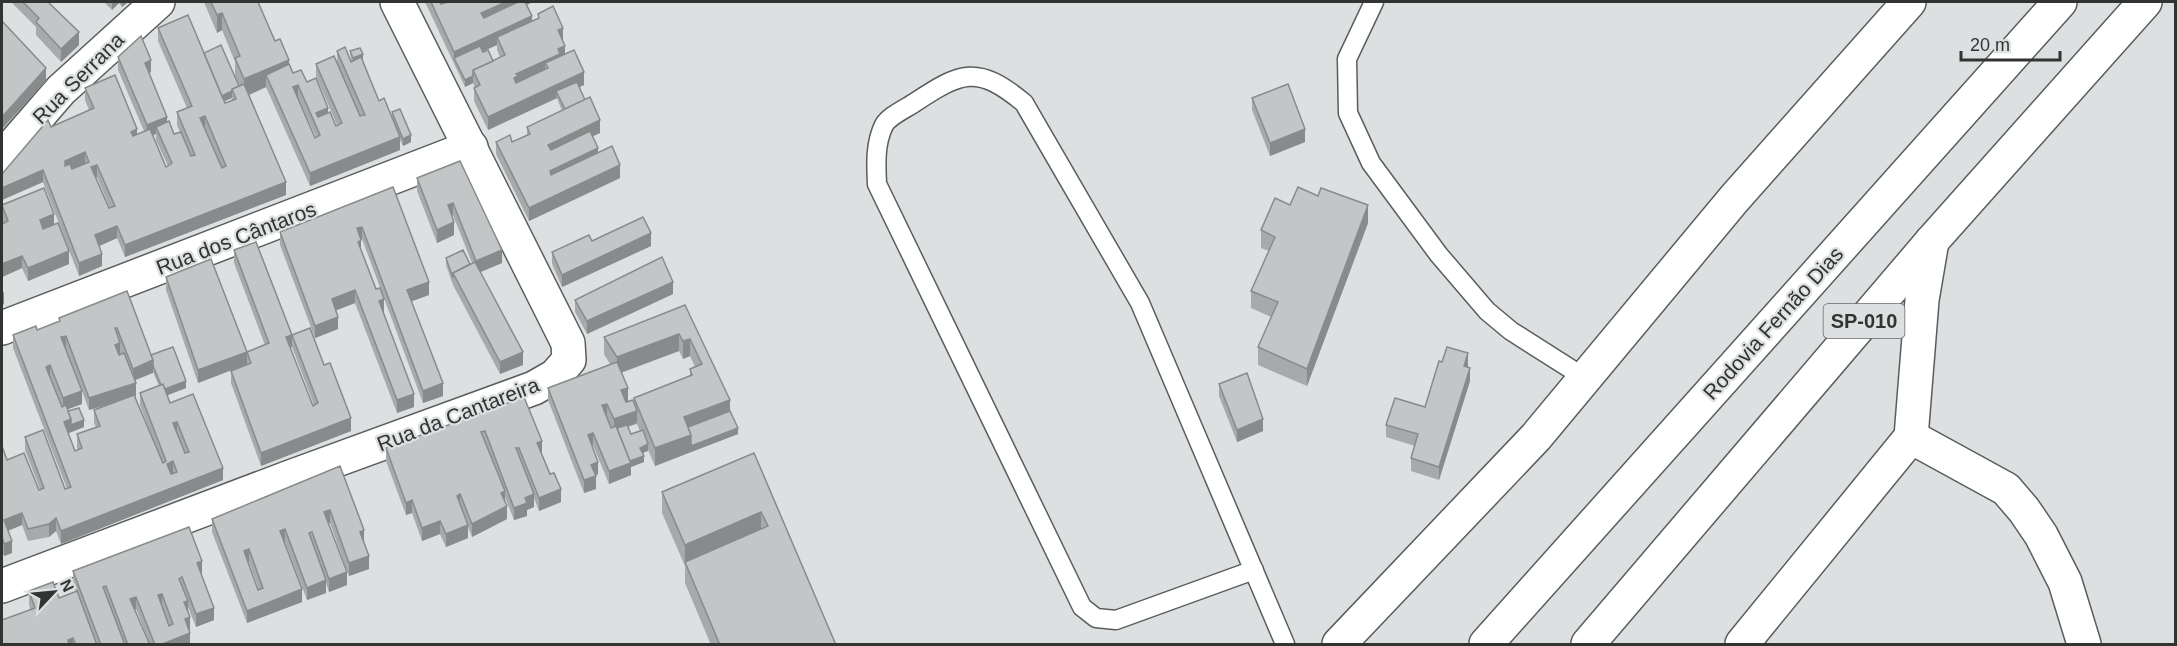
<svg xmlns="http://www.w3.org/2000/svg" width="2177" height="646" viewBox="0 0 2177 646" font-family="Helvetica,sans-serif">
  <style>
    .lines { fill: none; stroke-linecap: round; stroke-linejoin: round }
    .service-casing { stroke: #5a5d5e; stroke-width: 21 }
    .minor-casing { stroke: #5a5d5e; stroke-width: 36 }
    .tertiary-casing { stroke: #5a5d5e; stroke-width: 36 }
    .motorway-casing { stroke: #5a5d5e; stroke-width: 36 }
    .service { stroke: #fff; stroke-width: 18 }
    .minor { stroke: #fff; stroke-width: 33 }
    .tertiary { stroke: #fff; stroke-width: 33 }
    .motorway { stroke: #fff; stroke-width: 33 }
    .wall { fill: #a7aaab; fill-rule: evenodd }
    .shaded-wall { fill: #888b8b }
    .building { fill: #c2c6c7; stroke: #888b8b; stroke-width: 1.5; fill-rule: evenodd }
    .labels { text-anchor: middle; dominant-baseline: central; stroke-width: 4.5; stroke-linejoin: round; paint-order: stroke }
    .shield { fill: #dce0e1; stroke: #656868; stroke-width: 1.5 }
    .shield-label { font-size: 20px; font-weight: bold; fill: #323434 }
    .street-label { font-size: 21px; fill: #323434; stroke: #dce0e1 }
  </style>
  <rect width="100%" height="100%" fill="#dce0e1"/>
  <g class="lines">
    <defs>
      <g id="service">
        <path d="M 1374,2 L 1347,59 L 1348,113 L 1371,163 L 1439,255 L 1487,311 L 1511,331 L 1585,378"/>
        <path d="M 1254,570 L 1116,620 L 1096,618 L 1082,607 L 877,184 C 876,164 875,143 884,125 C 889,116 905,109 914,103 C 961,72 977,64 1024,103 L 1140,303 L 1285,644"/>
      </g>
      <g id="minor">
        <path d="M 2,158 L 61,90 L 158,2"/>
        <path d="M 2,328 L 471,147"/>
        <path d="M 1911,437 L 2006,489 L 2024,510 L 2041,535 L 2065,582 L 2084,644"/>
        <path d="M 2,586 L 290,477 L 534,388 L 555,376 L 569,360 L 568,343 L 397,2"/>
        <path d="M 1339,644 L 1536,437 L 1734,199 L 1909,2"/>
      </g>
      <path id="tertiary" d="M 1742,644 L 1911,437 L 1922,300 L 1932,241"/>
      <g id="motorway">
        <path d="M 1486,644 L 2060,2"/>
        <path d="M 1588,644 L 1932,241 L 2145,2"/>
      </g>
    </defs>
    <use href="#service" class="service-casing"/>
    <use href="#minor" class="minor-casing"/>
    <use href="#tertiary" class="tertiary-casing"/>
    <use href="#motorway" class="motorway-casing"/>
    <use href="#service" class="service"/>
    <use href="#minor" class="minor"/>
    <use href="#tertiary" class="tertiary"/>
    <use href="#motorway" class="motorway"/>
  </g>
  <g class="wall">
    <path d="M 11,2 L 48,2 L 79,45 L 61,62 L 36,35 L 36,27 Z"/>
    <path d="M 104,2 L 128,2 L 122,7 L 119,3 L 112,10 Z"/>
    <path d="M 204,2 L 258,2 L 275,41 L 293,73 L 307,82 L 336,126 L 337,125 L 316,76 L 316,64 L 337,62 L 337,51 L 351,62 L 350,51 L 363,60 L 379,101 L 392,116 L 392,112 L 411,142 L 403,146 L 400,140 L 400,150 L 310,186 L 266,87 L 249,95 L 286,195 L 125,257 L 117,238 L 99,246 L 102,266 L 79,276 L 43,182 L 2,200 L 2,174 L 51,127 L 89,110 L 85,100 L 85,88 L 137,134 L 144,131 L 118,70 L 118,57 L 151,72 L 149,73 L 167,122 L 174,134 L 180,132 L 177,125 L 177,112 L 187,108 L 158,41 L 158,28 L 204,53 L 240,86 L 235,76 L 235,62 L 222,30 L 217,33 ZM 232,98 L 232,101 L 225,103 L 224,101 ZM 298,98 L 316,137 L 315,138 ZM 156,134 L 156,140 L 168,166 L 166,167 L 153,135 ZM 97,177 L 110,208 L 109,208 L 96,178 Z"/>
    <path d="M 425,2 L 533,2 L 527,4 L 532,21 L 538,18 L 538,14 L 563,40 L 565,54 L 584,85 L 579,87 L 600,133 L 592,136 L 598,152 L 620,178 L 529,221 L 496,154 L 496,142 L 512,142 L 527,135 L 527,127 L 562,111 L 557,98 L 488,130 L 474,101 L 474,88 L 475,88 L 473,83 L 465,87 ZM 497,45 L 497,50 L 500,57 L 493,61 L 483,51 Z"/>
    <path d="M 1252,98 L 1305,142 L 1270,156 L 1252,110 Z"/>
    <path d="M 460,161 L 502,263 L 480,272 L 523,365 L 500,374 L 453,285 L 446,265 L 446,258 L 470,264 L 472,263 L 453,215 L 452,216 L 454,235 L 437,243 L 417,191 L 417,178 Z"/>
    <path d="M 393,187 L 429,295 L 411,301 L 443,396 L 423,403 L 362,239 L 361,240 L 361,251 L 384,312 L 383,312 L 414,407 L 397,413 L 355,303 L 336,310 L 338,329 L 315,338 L 280,245 L 280,232 Z"/>
    <path d="M 2,205 L 54,224 L 69,264 L 28,281 L 22,268 L 2,277 L 2,223 L 3,223 L 2,219 Z"/>
    <path d="M 1290,205 L 1368,223 L 1307,386 L 1258,365 L 1258,347 L 1271,317 L 1251,308 L 1251,291 L 1269,251 L 1261,248 L 1261,230 Z"/>
    <path d="M 651,246 L 562,287 L 552,264 L 552,252 Z"/>
    <path d="M 234,250 L 292,335 L 324,365 L 351,431 L 261,466 L 231,383 L 231,371 L 243,366 L 198,383 L 166,290 L 166,277 L 247,352 L 247,364 L 247,352 L 265,345 L 234,263 ZM 292,347 L 314,405 L 313,406 L 290,348 Z"/>
    <path d="M 127,291 L 151,355 L 186,388 L 167,395 L 170,403 L 223,480 L 61,544 L 56,531 L 49,537 L 28,541 L 22,525 L 8,531 L 12,553 L 4,556 L 2,550 L 2,446 L 7,460 L 39,490 L 40,489 L 25,450 L 25,437 L 65,489 L 67,489 L 13,348 L 13,335 L 37,330 L 59,321 L 59,318 ZM 66,348 L 89,410 L 114,403 L 94,410 L 94,423 L 96,427 L 77,434 L 77,447 L 78,450 L 75,451 L 68,433 L 84,427 L 68,411 L 68,409 L 82,404 ZM 153,372 L 159,386 L 140,393 L 140,405 L 154,442 L 135,396 L 136,396 L 135,380 Z"/>
    <path d="M 673,294 L 587,334 L 575,312 L 575,300 Z"/>
    <path d="M 685,305 L 730,411 L 738,434 L 655,466 L 648,450 L 643,453 L 644,462 L 631,467 L 631,475 L 609,484 L 593,445 L 592,446 L 598,474 L 595,476 L 596,489 L 584,493 L 548,400 L 548,388 L 610,364 L 604,354 L 604,337 ZM 679,351 L 683,359 L 690,356 L 695,367 L 690,369 L 690,376 L 634,398 L 634,402 L 626,401 L 628,401 L 621,373 ZM 637,424 L 640,431 L 631,434 L 628,427 Z"/>
    <path d="M 1467,367 L 1470,381 L 1439,480 L 1411,471 L 1411,458 L 1415,446 L 1386,437 L 1386,425 L 1425,407 Z"/>
    <path d="M 1219,384 L 1263,431 L 1237,442 L 1219,396 Z"/>
    <path d="M 524,397 L 542,454 L 561,502 L 539,511 L 534,498 L 534,507 L 527,510 L 527,516 L 514,520 L 505,497 L 507,519 L 472,537 L 468,527 L 468,538 L 446,547 L 440,534 L 422,541 L 412,513 L 406,515 L 386,461 L 386,448 Z"/>
    <path d="M 754,453 L 836,645 L 711,645 L 685,583 L 685,566 L 662,513 L 662,492 Z"/>
    <path d="M 340,466 L 364,543 L 369,569 L 349,576 L 330,523 L 329,523 L 347,585 L 329,592 L 326,583 L 326,593 L 307,600 L 285,542 L 284,542 L 302,602 L 247,623 L 212,532 L 212,519 ZM 248,562 L 249,562 L 259,590 L 258,590 Z"/>
    <path d="M 73,571 L 202,573 L 201,574 L 214,620 L 196,627 L 188,607 L 190,630 L 189,630 L 190,645 L 2,645 L 30,609 L 29,604 L 29,591 L 59,598 L 76,592 L 73,584 ZM 136,609 L 150,644 L 135,610 Z"/>
  </g>
  <g class="shaded-wall">
    <path d="M 112,2 L 119,2 L 119,3 L 112,10 Z"/>
    <path d="M 122,2 L 128,2 L 122,7 Z"/>
    <path d="M 506,2 L 533,2 L 481,26 L 481,13 Z"/>
    <path d="M 222,13 L 222,30 L 217,33 L 217,15 Z"/>
    <path d="M 532,16 L 532,28 L 497,37 L 497,45 L 457,63 L 454,58 L 454,52 Z"/>
    <path d="M 563,28 L 563,40 L 558,43 L 558,30 Z"/>
    <path d="M 79,32 L 79,45 L 61,62 L 61,49 Z"/>
    <path d="M 565,46 L 565,59 L 548,68 L 545,63 L 545,73 L 518,89 L 514,78 L 516,74 Z"/>
    <path d="M 363,54 L 363,61 L 353,64 L 353,58 Z"/>
    <path d="M 151,60 L 151,72 L 145,76 L 145,63 Z"/>
    <path d="M 289,60 L 289,77 L 266,75 L 266,87 L 244,97 L 244,79 Z"/>
    <path d="M 46,68 L 46,81 L 2,129 L 2,117 Z"/>
    <path d="M 584,72 L 584,85 L 559,97 L 556,91 L 557,98 L 488,130 L 488,117 Z"/>
    <path d="M 473,76 L 473,83 L 465,87 L 465,80 Z"/>
    <path d="M 298,85 L 298,98 L 293,100 L 293,87 Z"/>
    <path d="M 232,91 L 232,98 L 220,103 L 220,97 Z"/>
    <path d="M 328,108 L 328,120 L 316,126 L 316,113 Z"/>
    <path d="M 205,116 L 205,128 L 200,118 Z"/>
    <path d="M 167,117 L 167,129 L 156,127 L 156,134 L 147,138 L 147,125 Z"/>
    <path d="M 600,120 L 600,133 L 548,157 L 548,145 Z"/>
    <path d="M 137,129 L 137,142 L 131,132 Z"/>
    <path d="M 1305,129 L 1305,142 L 1270,156 L 1270,143 Z"/>
    <path d="M 411,135 L 411,142 L 403,146 L 403,139 Z"/>
    <path d="M 400,137 L 400,150 L 310,186 L 310,173 Z"/>
    <path d="M 598,148 L 598,161 L 550,184 L 550,171 Z"/>
    <path d="M 85,152 L 85,165 L 65,174 L 65,161 Z"/>
    <path d="M 97,165 L 97,177 L 91,180 L 91,167 Z"/>
    <path d="M 620,165 L 620,178 L 529,221 L 529,208 Z"/>
    <path d="M 43,170 L 43,182 L 2,200 L 2,188 Z"/>
    <path d="M 286,182 L 286,195 L 125,257 L 125,245 Z"/>
    <path d="M 453,203 L 453,215 L 448,218 L 448,205 Z"/>
    <path d="M 1368,205 L 1368,223 L 1307,386 L 1307,369 Z"/>
    <path d="M 54,214 L 54,227 L 40,232 L 40,220 Z"/>
    <path d="M 454,222 L 454,235 L 437,243 L 437,230 Z"/>
    <path d="M 117,226 L 117,238 L 95,248 L 95,235 Z"/>
    <path d="M 362,227 L 362,239 L 357,241 L 357,228 Z"/>
    <path d="M 651,233 L 651,246 L 562,287 L 562,275 Z"/>
    <path d="M 361,240 L 361,253 L 358,242 Z"/>
    <path d="M 502,250 L 502,263 L 476,274 L 476,261 Z"/>
    <path d="M 69,251 L 69,264 L 28,281 L 28,268 Z"/>
    <path d="M 102,254 L 102,266 L 79,276 L 79,263 Z"/>
    <path d="M 22,256 L 22,268 L 2,277 L 2,264 Z"/>
    <path d="M 429,282 L 429,295 L 407,303 L 407,290 Z"/>
    <path d="M 673,282 L 673,294 L 587,334 L 587,321 Z"/>
    <path d="M 355,290 L 355,303 L 332,312 L 332,299 Z"/>
    <path d="M 4,292 L 4,304 L 2,305 L 2,293 Z"/>
    <path d="M 384,299 L 384,312 L 379,314 L 379,301 Z"/>
    <path d="M 338,317 L 338,329 L 315,338 L 315,326 Z"/>
    <path d="M 679,334 L 679,351 L 617,374 L 617,357 Z"/>
    <path d="M 292,335 L 292,347 L 286,349 L 286,337 Z"/>
    <path d="M 66,336 L 66,348 L 61,337 Z"/>
    <path d="M 690,339 L 690,356 L 683,359 L 683,341 Z"/>
    <path d="M 120,343 L 120,355 L 115,358 L 115,345 Z"/>
    <path d="M 247,352 L 247,364 L 198,383 L 198,370 Z"/>
    <path d="M 523,352 L 523,365 L 500,374 L 500,362 Z"/>
    <path d="M 1468,353 L 1468,366 L 1464,379 L 1464,366 Z"/>
    <path d="M 153,360 L 153,373 L 133,381 L 133,369 Z"/>
    <path d="M 50,365 L 50,378 L 46,367 Z"/>
    <path d="M 1470,368 L 1470,381 L 1439,480 L 1439,467 Z"/>
    <path d="M 186,381 L 186,388 L 163,397 L 163,390 Z"/>
    <path d="M 136,383 L 136,396 L 89,410 L 89,398 Z"/>
    <path d="M 443,383 L 443,396 L 423,403 L 423,391 Z"/>
    <path d="M 628,388 L 628,401 L 621,403 L 621,390 Z"/>
    <path d="M 82,391 L 82,404 L 63,411 L 63,398 Z"/>
    <path d="M 414,394 L 414,407 L 397,413 L 397,400 Z"/>
    <path d="M 730,400 L 730,417 L 687,434 L 684,417 Z"/>
    <path d="M 607,404 L 607,416 L 602,418 L 602,405 Z"/>
    <path d="M 637,411 L 637,423 L 614,432 L 614,419 Z"/>
    <path d="M 351,418 L 351,431 L 261,466 L 261,453 Z"/>
    <path d="M 71,419 L 84,420 L 84,427 L 64,435 L 64,422 Z"/>
    <path d="M 1263,419 L 1263,431 L 1237,442 L 1237,430 Z"/>
    <path d="M 177,422 L 177,434 L 173,423 Z"/>
    <path d="M 738,428 L 738,434 L 691,452 L 691,446 Z"/>
    <path d="M 593,433 L 593,445 L 588,448 L 588,435 Z"/>
    <path d="M 691,435 L 691,452 L 655,466 L 655,448 Z"/>
    <path d="M 542,441 L 542,454 L 537,443 Z"/>
    <path d="M 648,444 L 648,451 L 640,454 L 640,448 Z"/>
    <path d="M 644,456 L 644,462 L 631,467 L 631,475 L 609,484 L 609,471 L 628,462 Z"/>
    <path d="M 173,461 L 173,474 L 167,476 L 167,464 Z"/>
    <path d="M 598,462 L 598,474 L 591,478 L 591,465 Z"/>
    <path d="M 223,468 L 223,480 L 61,544 L 61,531 Z"/>
    <path d="M 596,476 L 596,489 L 584,493 L 584,480 Z"/>
    <path d="M 561,489 L 561,502 L 539,511 L 539,498 Z"/>
    <path d="M 505,491 L 505,504 L 501,493 Z"/>
    <path d="M 460,494 L 460,507 L 457,496 Z"/>
    <path d="M 534,494 L 534,507 L 527,510 L 527,516 L 514,520 L 514,508 L 525,498 Z"/>
    <path d="M 412,500 L 412,513 L 406,515 L 406,503 Z"/>
    <path d="M 507,506 L 507,519 L 472,537 L 472,524 Z"/>
    <path d="M 330,510 L 330,523 L 324,524 L 324,512 Z"/>
    <path d="M 761,512 L 761,533 L 685,562 L 685,566 L 685,545 Z"/>
    <path d="M 22,513 L 22,525 L 4,532 L 4,520 Z"/>
    <path d="M 56,518 L 56,531 L 49,537 L 49,524 Z"/>
    <path d="M 440,521 L 440,534 L 422,541 L 422,528 Z"/>
    <path d="M 468,525 L 468,538 L 446,547 L 446,534 Z"/>
    <path d="M 285,529 L 285,542 L 280,544 L 280,531 Z"/>
    <path d="M 364,530 L 364,543 L 360,532 Z"/>
    <path d="M 12,541 L 12,553 L 4,556 L 4,544 Z"/>
    <path d="M 249,549 L 249,562 L 244,564 L 244,551 Z"/>
    <path d="M 369,556 L 369,569 L 349,576 L 349,563 Z"/>
    <path d="M 202,561 L 202,573 L 197,575 L 197,563 Z"/>
    <path d="M 347,572 L 347,585 L 329,592 L 329,579 Z"/>
    <path d="M 326,580 L 326,593 L 307,600 L 307,588 Z"/>
    <path d="M 302,589 L 302,602 L 247,623 L 247,611 Z"/>
    <path d="M 162,594 L 162,606 L 158,595 Z"/>
    <path d="M 136,597 L 136,609 L 130,612 L 130,599 Z"/>
    <path d="M 188,601 L 188,614 L 184,602 Z"/>
    <path d="M 214,608 L 214,620 L 196,627 L 196,614 Z"/>
    <path d="M 190,617 L 190,630 L 185,632 L 185,619 Z"/>
    <path d="M 190,633 L 190,645 L 160,645 Z"/>
    <path d="M 73,638 L 73,645 L 68,645 L 68,640 Z"/>
  </g>
  <g class="building">
    <path d="M 23,2 L 48,2 L 79,32 L 61,49 L 36,22 L 39,18 Z"/>
    <path d="M 211,2 L 258,2 L 275,41 L 280,39 L 289,60 L 244,79 L 235,58 L 240,56 L 222,13 L 217,15 Z"/>
    <path d="M 431,2 L 440,2 L 441,4 L 447,2 L 506,2 L 481,13 L 484,18 L 518,2 L 525,2 L 532,16 L 454,52 Z"/>
    <path d="M 553,6 L 563,28 L 558,30 L 565,46 L 558,49 L 560,54 L 516,74 L 518,76 L 514,78 L 516,83 L 548,68 L 545,63 L 574,50 L 584,72 L 488,117 L 474,88 L 480,85 L 473,70 L 505,55 L 497,37 L 539,18 L 538,14 Z"/>
    <path d="M 188,15 L 225,103 L 236,99 L 232,89 L 244,84 L 286,182 L 125,245 L 117,226 L 95,235 L 102,254 L 79,263 L 43,170 L 2,188 L 2,174 L 48,120 L 51,127 L 94,108 L 85,88 L 115,75 L 137,129 L 131,132 L 133,136 L 150,129 L 166,167 L 172,163 L 156,127 L 169,121 L 174,134 L 181,132 L 191,156 L 195,155 L 177,112 L 192,106 L 158,28 ZM 205,116 L 226,166 L 222,168 L 200,118 ZM 85,152 L 89,162 L 72,169 L 70,164 L 65,166 L 65,161 ZM 97,165 L 115,206 L 109,208 L 91,167 Z"/>
    <path d="M 2,21 L 46,68 L 2,117 Z"/>
    <path d="M 141,36 L 151,60 L 145,63 L 167,117 L 147,125 L 118,57 Z"/>
    <path d="M 221,45 L 239,86 L 232,89 L 232,91 L 222,96 L 204,53 Z"/>
    <path d="M 480,46 L 483,52 L 488,50 L 493,61 L 473,70 L 473,76 L 465,80 L 454,58 Z"/>
    <path d="M 345,47 L 351,62 L 361,57 L 379,101 L 384,98 L 400,137 L 310,173 L 266,75 L 289,64 L 293,73 L 301,70 L 307,82 L 316,78 L 328,108 L 316,113 L 318,117 L 330,112 L 336,126 L 342,123 L 316,64 L 334,56 L 360,116 L 365,115 L 337,51 ZM 298,85 L 320,135 L 315,138 L 293,87 Z"/>
    <path d="M 360,48 L 363,54 L 353,58 L 350,51 Z"/>
    <path d="M 577,82 L 585,100 L 565,109 L 556,91 Z"/>
    <path d="M 1288,84 L 1305,129 L 1270,143 L 1252,98 Z"/>
    <path d="M 590,97 L 600,120 L 548,145 L 551,150 L 590,131 L 598,148 L 550,171 L 551,175 L 612,146 L 620,165 L 529,208 L 496,142 L 510,135 L 512,142 L 530,134 L 527,127 Z"/>
    <path d="M 400,109 L 411,135 L 403,139 L 392,112 Z"/>
    <path d="M 460,161 L 502,250 L 476,261 L 453,203 L 448,205 L 454,222 L 437,230 L 417,178 Z"/>
    <path d="M 393,187 L 429,282 L 407,290 L 443,383 L 423,391 L 362,227 L 357,228 L 361,240 L 358,242 L 376,289 L 380,288 L 384,299 L 379,301 L 414,394 L 397,400 L 355,290 L 332,299 L 338,317 L 315,326 L 280,232 Z"/>
    <path d="M 1298,187 L 1318,196 L 1321,188 L 1368,205 L 1307,369 L 1258,347 L 1278,302 L 1251,291 L 1275,237 L 1261,230 L 1275,198 L 1290,205 Z"/>
    <path d="M 44,188 L 54,214 L 40,220 L 43,229 L 58,223 L 69,251 L 28,268 L 22,256 L 2,264 L 2,223 L 2,224 L 8,221 L 2,205 Z"/>
    <path d="M 643,217 L 651,233 L 562,275 L 552,252 L 589,235 L 592,241 Z"/>
    <path d="M 256,242 L 292,335 L 310,328 L 324,365 L 330,363 L 351,418 L 261,453 L 231,371 L 251,363 L 247,352 L 269,343 L 234,250 ZM 292,335 L 318,403 L 313,406 L 286,337 Z"/>
    <path d="M 463,250 L 470,264 L 453,273 L 453,278 L 446,258 Z"/>
    <path d="M 662,257 L 673,282 L 587,321 L 575,300 Z"/>
    <path d="M 211,259 L 247,352 L 198,370 L 166,277 Z"/>
    <path d="M 475,262 L 523,352 L 500,362 L 453,273 Z"/>
    <path d="M 127,291 L 153,360 L 133,369 L 117,328 L 115,328 L 120,343 L 115,345 L 119,355 L 124,353 L 136,383 L 89,398 L 66,336 L 61,337 L 82,391 L 63,398 L 50,365 L 46,367 L 62,407 L 66,405 L 71,419 L 64,422 L 75,451 L 82,448 L 77,434 L 100,426 L 94,410 L 134,395 L 163,463 L 166,461 L 140,393 L 163,384 L 170,403 L 193,394 L 223,468 L 61,531 L 56,518 L 49,524 L 28,529 L 22,513 L 4,520 L 12,541 L 4,544 L 2,537 L 2,446 L 7,460 L 24,453 L 39,490 L 44,488 L 25,437 L 43,430 L 65,489 L 71,487 L 13,335 L 36,326 L 37,330 L 60,321 L 59,318 ZM 177,422 L 189,452 L 185,453 L 173,423 ZM 173,461 L 177,472 L 171,474 L 167,464 Z"/>
    <path d="M 685,305 L 730,400 L 684,417 L 691,435 L 655,448 L 634,398 L 692,375 L 690,369 L 702,364 L 690,339 L 683,341 L 679,334 L 617,357 L 604,337 Z"/>
    <path d="M 173,347 L 186,381 L 165,389 L 163,384 L 161,385 L 153,366 L 153,360 L 151,355 Z"/>
    <path d="M 1447,347 L 1468,353 L 1464,366 L 1470,368 L 1439,467 L 1411,458 L 1418,434 L 1386,425 L 1395,398 L 1425,407 L 1439,361 L 1442,362 Z"/>
    <path d="M 617,362 L 628,388 L 621,390 L 626,402 L 633,400 L 637,411 L 614,419 L 607,404 L 602,405 L 611,428 L 616,426 L 631,463 L 609,471 L 593,433 L 588,435 L 598,462 L 591,465 L 596,476 L 584,480 L 548,388 Z"/>
    <path d="M 1247,373 L 1263,419 L 1237,430 L 1219,384 Z"/>
    <path d="M 524,397 L 542,441 L 537,443 L 550,474 L 554,473 L 561,489 L 539,498 L 519,448 L 516,448 L 534,494 L 525,498 L 527,503 L 514,508 L 485,431 L 481,432 L 505,491 L 501,493 L 507,506 L 472,524 L 460,494 L 457,496 L 468,525 L 446,534 L 440,521 L 422,528 L 412,500 L 406,503 L 386,448 Z"/>
    <path d="M 79,408 L 84,420 L 71,425 L 71,419 L 68,411 Z"/>
    <path d="M 730,411 L 738,428 L 691,446 L 691,435 L 688,427 Z"/>
    <path d="M 627,425 L 631,434 L 643,430 L 648,444 L 640,448 L 644,456 L 630,461 L 617,428 Z"/>
    <path d="M 754,453 L 836,645 L 720,645 L 685,562 L 768,526 L 761,512 L 685,545 L 662,492 Z"/>
    <path d="M 340,466 L 364,530 L 360,532 L 369,556 L 349,563 L 330,510 L 324,512 L 347,572 L 329,579 L 312,532 L 309,533 L 326,580 L 307,588 L 285,529 L 280,531 L 302,589 L 247,611 L 212,519 ZM 249,549 L 263,588 L 258,590 L 244,551 Z"/>
    <path d="M 189,527 L 202,561 L 197,563 L 214,608 L 196,614 L 182,577 L 179,579 L 188,601 L 184,602 L 190,617 L 185,619 L 190,633 L 160,645 L 155,645 L 136,597 L 130,599 L 150,645 L 128,645 L 106,586 L 103,587 L 125,645 L 101,645 L 73,571 ZM 162,594 L 173,624 L 169,626 L 158,595 Z"/>
    <path d="M 53,582 L 59,598 L 77,591 L 97,645 L 76,645 L 73,638 L 68,640 L 69,645 L 2,645 L 2,620 L 35,608 L 29,591 Z"/>
  </g>
  <g class="labels">
    <rect class="shield" x="1823.5" y="304" width="81" height="34" rx="4.5"/>
    <g class="shield-label">
      <text x="1864" y="321">SP-010</text>
    </g>
    <g class="street-label">
      <text transform="translate(78 78) rotate(-45)">Rua Serrana</text>
      <text transform="translate(236 238) rotate(-21)">Rua dos Cântaros</text>
      <text transform="translate(1773 323) rotate(-48)">Rodovia Fernão Dias</text>
      <text transform="translate(458 414) rotate(-21)">Rua da Cantareira</text>
    </g>
  </g>
  <rect width="2177" height="646" fill="none" stroke="#323434" stroke-width="6"/>
  <g transform="translate(54 592) rotate(64)" stroke="#dce0e1" stroke-width="4.5" paint-order="stroke">
  <path d="M0-4.5L10 22L0 15L-10 22Z" fill="#323434"/>
  <text y="-9" font-size="16" font-weight="bold" text-anchor="middle" fill="#323434">N</text>
  </g>
  <path d="M1961 51v9h99v-9" fill="none" stroke="#323434" stroke-width="3"/>
  <text x="1970" y="51" font-size="18" fill="#323434" stroke="#dce0e1" stroke-width="4.5" paint-order="stroke">20 m</text>
</svg>
